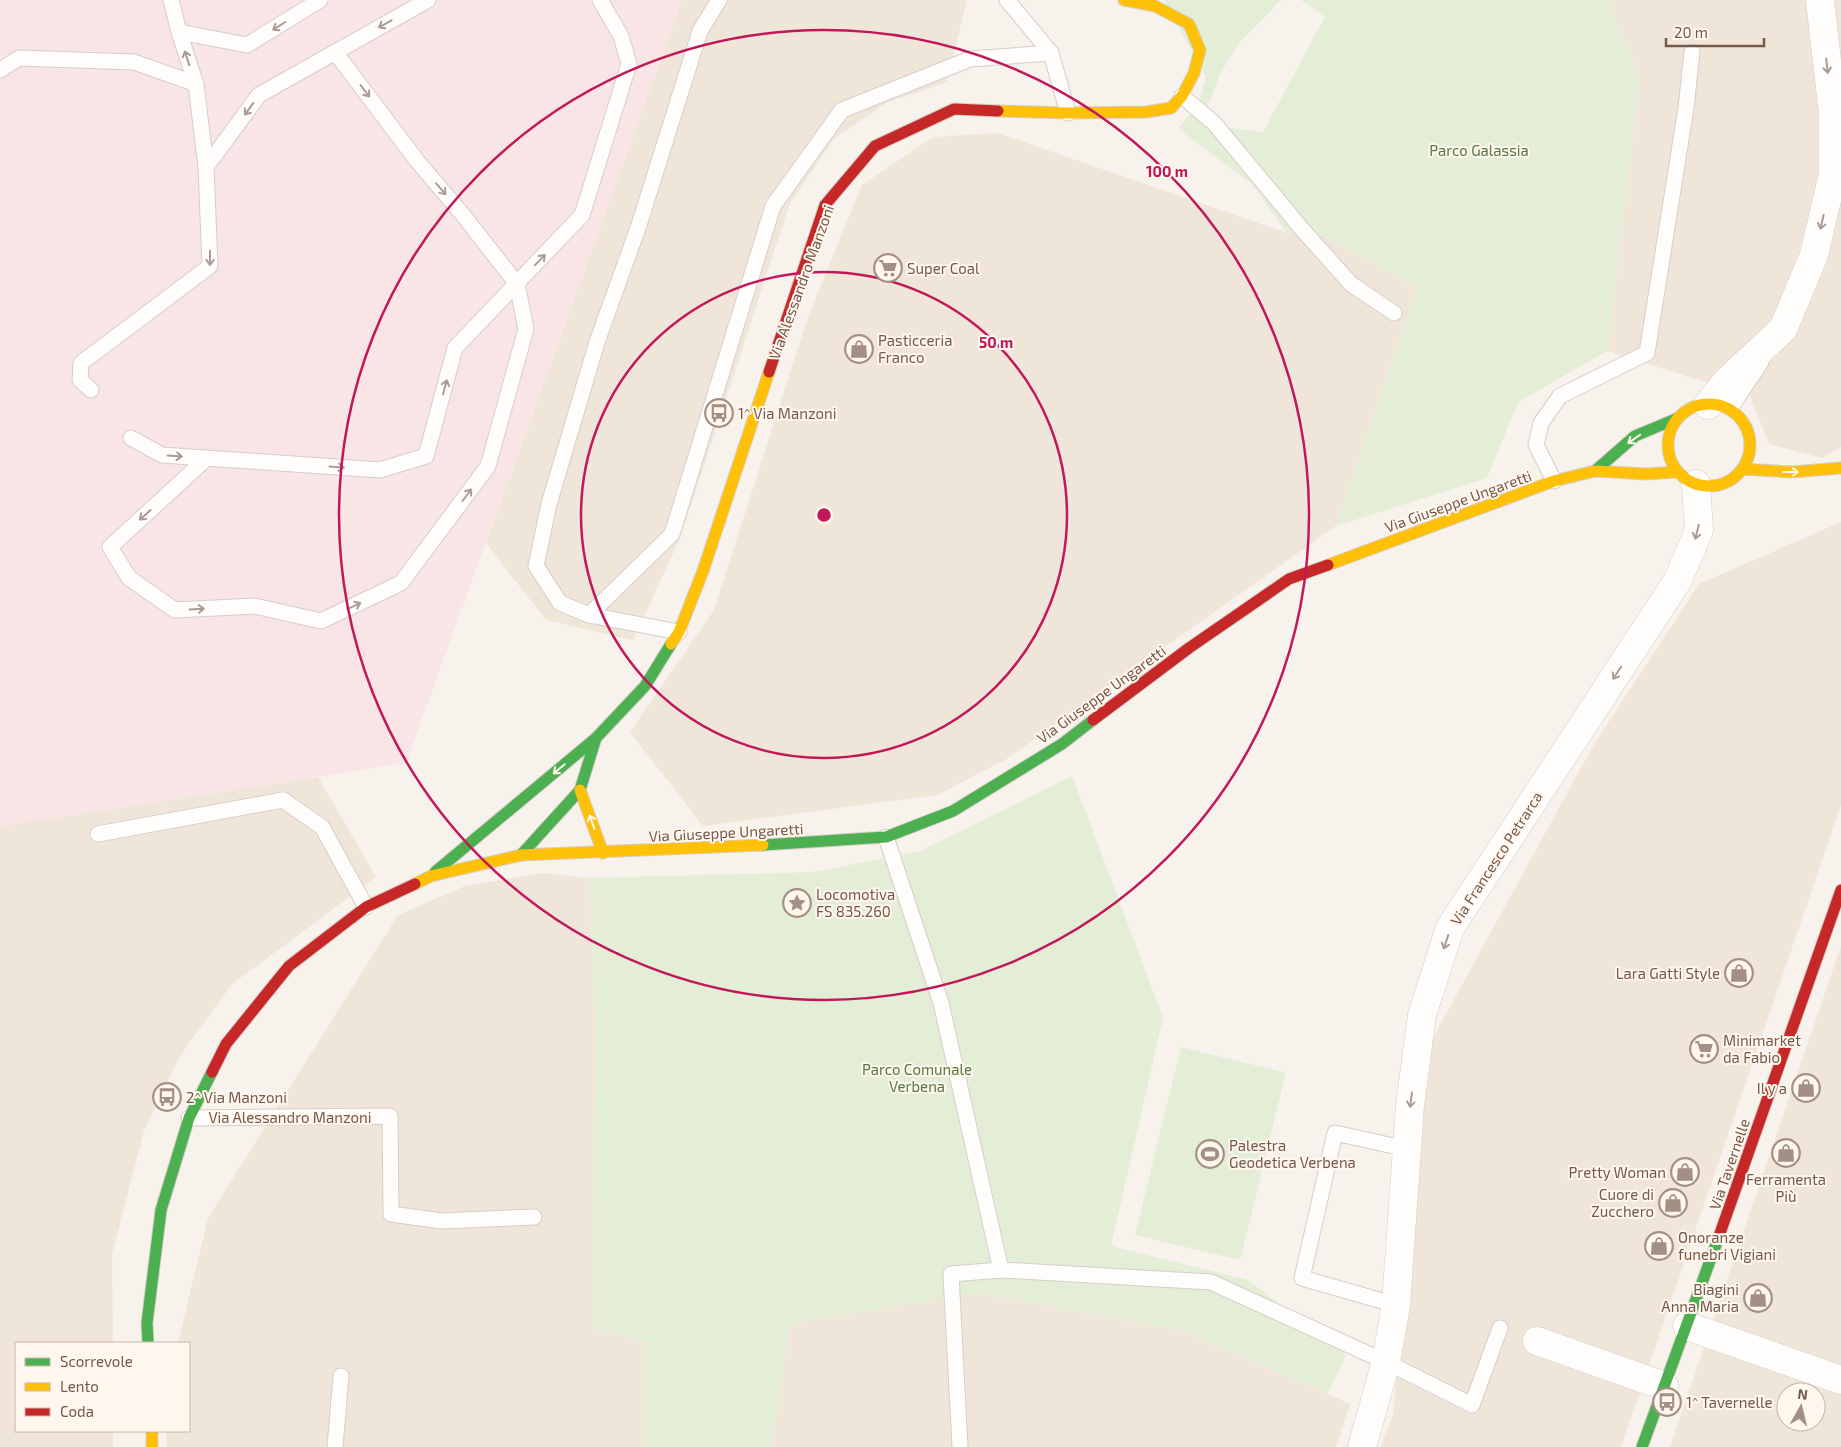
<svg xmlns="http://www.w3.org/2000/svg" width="1841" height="1447" viewBox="0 0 1841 1447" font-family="'Exo 2',sans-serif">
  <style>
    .residential { fill: #f0e5d9; fill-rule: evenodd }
    .medical { fill: #f9e5e5 }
    .green { fill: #e4eed7 }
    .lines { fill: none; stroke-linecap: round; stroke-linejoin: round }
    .lane-casing { stroke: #d6cec8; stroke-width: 17 }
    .street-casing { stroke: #d6cec8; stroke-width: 29 }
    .fast-casing { stroke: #d7cec8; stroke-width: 13 }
    .slow-casing { stroke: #d7cec8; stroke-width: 13 }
    .jam-casing { stroke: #d7cec8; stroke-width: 13 }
    .lane { stroke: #fefdfc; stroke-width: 15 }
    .street { stroke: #fefdfc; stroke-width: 28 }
    .fast { stroke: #4caf50; stroke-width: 11 }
    .slow { stroke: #ffc107; stroke-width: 11 }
    .jam { stroke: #c62828; stroke-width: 11 }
    .oneway { stroke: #ac9b92 }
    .oneway2 { stroke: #fff7ed }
    .ring { fill: none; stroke: #c2185b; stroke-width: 2.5 }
    .labels { text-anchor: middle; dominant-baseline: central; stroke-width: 4; stroke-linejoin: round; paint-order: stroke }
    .park-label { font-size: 15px; fill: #557b43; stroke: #fff7ed }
    .poi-label { font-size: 15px; fill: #76594b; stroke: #fff7ed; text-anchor: start }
    .street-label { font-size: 15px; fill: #76594b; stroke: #fff7ed }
    .centre { fill: #c2185b; stroke: #fff7ed; stroke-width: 2.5 }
    .ring-label { font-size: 15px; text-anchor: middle; font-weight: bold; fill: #c2185b; stroke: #fff7ed; stroke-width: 4; stroke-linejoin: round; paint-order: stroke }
  </style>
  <rect width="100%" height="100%" fill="#f7f2ec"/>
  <g class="residential">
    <path d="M 682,0 L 967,0 L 947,82 L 886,103 L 834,139 L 790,203 L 681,536 L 633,640 L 546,620 L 486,543 Z"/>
    <path d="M 1607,0 L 1841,0 L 1841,447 L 1822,458 L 1769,444 L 1750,396 L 1607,351 L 1640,78 Z"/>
    <path d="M 998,133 L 1287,233 L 1316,232 L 1418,287 L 1336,526 L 1005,760 L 937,795 L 703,826 L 630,732 L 714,610 L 808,317 L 862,185 L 933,137 Z"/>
    <path d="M 1841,522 L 1841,805 L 1621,1447 L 1381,1447 L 1393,1415 L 1429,1045 L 1593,746 L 1699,584 Z"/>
    <path d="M 318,777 L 376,877 L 232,984 L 180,1056 L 144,1131 L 112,1254 L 113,1343 L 16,1343 L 16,1431 L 113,1431 L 113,1447 L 0,1447 L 0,826 Z"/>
    <path d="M 543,873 L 589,878 L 596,1029 L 593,1328 L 646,1342 L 647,1447 L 167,1447 L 166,1431 L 189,1431 L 189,1343 L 178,1343 L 208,1218 L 398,915 L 465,886 Z"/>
    <path d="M 1841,946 L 1841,1447 L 1670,1447 ZM 1786,1392 L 1816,1392 L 1816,1422 L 1786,1422 Z"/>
    <path d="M 979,1293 L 1184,1331 L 1350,1404 L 1336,1447 L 771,1447 L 790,1323 Z"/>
  </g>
  <path class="medical" d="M 0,0 L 682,0 L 406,763 L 0,826 Z"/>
  <g class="green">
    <path d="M 1164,0 L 1281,0 L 1240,42 L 1221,72 L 1207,108 L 1223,127 L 1263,132 L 1325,17 L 1301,0 L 1607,0 L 1640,78 L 1607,351 L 1518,402 L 1487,478 L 1336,526 L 1418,287 L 1316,232 L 1287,233 L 1253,185 L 1178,128 L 1198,105 L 1206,77 Z"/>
    <path d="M 1072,776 L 1163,1018 L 1111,1246 L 1248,1280 L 1346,1355 L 1328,1394 L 1184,1331 L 979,1293 L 790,1324 L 771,1447 L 647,1447 L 646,1342 L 592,1328 L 596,1029 L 589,878 L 814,872 L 920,851 Z"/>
    <path d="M 1181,1047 L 1286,1073 L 1240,1260 L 1135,1235 Z"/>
  </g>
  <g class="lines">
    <defs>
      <g id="lane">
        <path d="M 171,0 L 179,32 L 247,45 L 320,0"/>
        <path d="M 1007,0 L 1051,53 L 1068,113"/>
        <path d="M 179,32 L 196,84 L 206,167"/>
        <path d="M 0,70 L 19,58 L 134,62 L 196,84"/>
        <path d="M 1182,96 L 1214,123 L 1301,228 L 1351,284 L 1394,313"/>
        <path d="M 91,390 L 80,380 L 81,363 L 210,266 L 206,167 L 259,95 L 428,0"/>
        <path d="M 1733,404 L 1761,362"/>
        <path d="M 131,438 L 162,455 L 380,470 L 426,456 L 455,348 L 582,215 L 629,64 L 621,36 L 600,0"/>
        <path d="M 207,458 L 110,547 L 129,578 L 175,610 L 255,606 L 321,621 L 401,583 L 488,466 L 526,329 L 517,284 L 463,215 L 418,162 L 335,52"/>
        <path d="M 1554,481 L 1536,445 L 1541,423 L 1560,396 L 1647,353 L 1686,108 L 1692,52"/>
        <path d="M 589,615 L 672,534 L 773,206 L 842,110 L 970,59 L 1051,53"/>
        <path d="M 679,632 L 589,615 L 560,603 L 536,566 L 549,504 L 597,342 L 639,225 L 700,31 L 719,0"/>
        <path d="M 98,834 L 283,800 L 322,827 L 366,907"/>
        <path d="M 886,837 L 941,1003 L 1001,1270 L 1211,1282 L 1386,1362 L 1472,1405 L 1500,1328"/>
        <path d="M 189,1118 L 390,1116 L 391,1214 L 442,1221 L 534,1217"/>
        <path d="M 1396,1305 L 1302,1278 L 1335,1133 L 1407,1149"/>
        <path d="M 335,1447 L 341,1376"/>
        <path d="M 960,1447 L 951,1274 L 1001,1270"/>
      </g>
      <g id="street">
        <path d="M 1708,405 L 1727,381 L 1783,329 L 1814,255 L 1833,174 L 1833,114 L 1820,0"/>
        <path d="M 1687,1326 L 1841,1380"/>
        <path d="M 1537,1341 L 1664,1386"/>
        <path d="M 1362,1447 L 1386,1362 L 1396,1305 L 1410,1105 L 1422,1015 L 1450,928 L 1678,580 L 1699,530 L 1696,484"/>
      </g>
      <g id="fast">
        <path d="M 1595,471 L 1635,436 L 1678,418"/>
        <path d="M 763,845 L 886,837 L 953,811 L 1062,744 L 1093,720"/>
        <path d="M 521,855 L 580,790 L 596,738"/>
        <path d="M 435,872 L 596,738 L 645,686 L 671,644"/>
        <path d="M 148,1343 L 147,1323 L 161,1210 L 189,1118 L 212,1072"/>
        <path d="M 1642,1447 L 1718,1239"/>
      </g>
      <g id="slow">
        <path d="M 998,111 L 1068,113 L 1146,112 L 1171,108 L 1182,96 L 1194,73 L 1200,50 L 1189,24 L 1155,6 L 1124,0"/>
        <circle cx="1709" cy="445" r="41"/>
        <path d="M 1742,469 L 1792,472 L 1841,468"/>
        <path d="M 1328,565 L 1554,481 L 1595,471 L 1646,474 L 1677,472"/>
        <path d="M 671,644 L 679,632 L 703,571 L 769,372"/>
        <path d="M 580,790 L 603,853"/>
        <path d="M 415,884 L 431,876 L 521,855 L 763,845"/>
        <path d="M 152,1431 L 152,1447"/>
      </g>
      <g id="jam">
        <path d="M 769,372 L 825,205 L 875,146 L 954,109 L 998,111"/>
        <path d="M 1093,720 L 1189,648 L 1289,579 L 1328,565"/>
        <path d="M 212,1072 L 226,1044 L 289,966 L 366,907 L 415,884"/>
        <path d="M 1718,1239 L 1841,890"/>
      </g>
    </defs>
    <use href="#lane" class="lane-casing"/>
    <use href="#street" class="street-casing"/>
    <use href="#fast" class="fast-casing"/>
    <use href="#slow" class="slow-casing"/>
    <use href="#jam" class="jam-casing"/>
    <use href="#lane" class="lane"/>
    <use href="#street" class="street"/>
    <use href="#fast" class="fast"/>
    <use href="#slow" class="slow"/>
    <use href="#jam" class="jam"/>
  </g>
  <defs><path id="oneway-shaft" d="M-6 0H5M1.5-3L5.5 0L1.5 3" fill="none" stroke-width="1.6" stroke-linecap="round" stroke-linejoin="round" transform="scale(1.25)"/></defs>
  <g class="oneway">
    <use href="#oneway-shaft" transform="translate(385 24) rotate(151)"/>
    <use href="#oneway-shaft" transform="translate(279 26) rotate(148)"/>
    <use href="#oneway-shaft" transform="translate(187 58) rotate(-108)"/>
    <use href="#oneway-shaft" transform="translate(1827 66) rotate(84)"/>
    <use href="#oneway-shaft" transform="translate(365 91) rotate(53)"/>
    <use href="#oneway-shaft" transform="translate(249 109) rotate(126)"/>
    <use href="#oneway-shaft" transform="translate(441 189) rotate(49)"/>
    <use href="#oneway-shaft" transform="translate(1822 222) rotate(103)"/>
    <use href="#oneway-shaft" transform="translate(210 258) rotate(90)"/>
    <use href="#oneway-shaft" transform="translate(540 260) rotate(-46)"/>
    <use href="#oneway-shaft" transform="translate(445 387) rotate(-75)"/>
    <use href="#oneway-shaft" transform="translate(175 456) rotate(4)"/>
    <use href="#oneway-shaft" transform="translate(337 467) rotate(4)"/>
    <use href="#oneway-shaft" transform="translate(467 495) rotate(-53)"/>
    <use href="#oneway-shaft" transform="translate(145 515) rotate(138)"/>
    <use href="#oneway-shaft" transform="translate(1697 532) rotate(104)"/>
    <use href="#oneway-shaft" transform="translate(354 606) rotate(-25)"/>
    <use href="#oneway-shaft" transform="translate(197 609) rotate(-3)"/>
    <use href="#oneway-shaft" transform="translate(1617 673) rotate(123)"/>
    <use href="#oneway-shaft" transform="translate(1446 942) rotate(108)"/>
    <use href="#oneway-shaft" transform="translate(1411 1100) rotate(97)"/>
  </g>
  <g class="oneway2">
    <use href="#oneway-shaft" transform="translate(1634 439) rotate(145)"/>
    <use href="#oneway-shaft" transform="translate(1791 472)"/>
    <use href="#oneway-shaft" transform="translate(559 769) rotate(140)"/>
    <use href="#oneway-shaft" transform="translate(592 822) rotate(-110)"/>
  </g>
  <g class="ring">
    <circle cx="824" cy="515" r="243"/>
    <circle cx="824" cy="515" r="485"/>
  </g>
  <defs>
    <symbol id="supermarket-ring" viewBox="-11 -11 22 22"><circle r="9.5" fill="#fff7ed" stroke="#a38f83" stroke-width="1.5"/><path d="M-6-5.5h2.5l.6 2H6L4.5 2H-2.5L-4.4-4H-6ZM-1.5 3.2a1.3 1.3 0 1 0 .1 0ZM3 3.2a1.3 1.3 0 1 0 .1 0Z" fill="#a38f83"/></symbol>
    <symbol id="shop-ring" viewBox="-11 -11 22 22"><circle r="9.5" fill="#fff7ed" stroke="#a38f83" stroke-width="1.5"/><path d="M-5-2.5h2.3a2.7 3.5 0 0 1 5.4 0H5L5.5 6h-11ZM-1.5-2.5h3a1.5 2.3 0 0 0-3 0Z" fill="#a38f83"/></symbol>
    <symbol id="bus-ring" viewBox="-11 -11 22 22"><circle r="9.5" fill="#fff7ed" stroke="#a38f83" stroke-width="1.5"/><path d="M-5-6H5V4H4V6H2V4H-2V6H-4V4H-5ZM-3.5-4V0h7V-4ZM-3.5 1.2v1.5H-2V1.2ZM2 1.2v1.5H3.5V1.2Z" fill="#a38f83"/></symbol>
    <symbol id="sight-ring" viewBox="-11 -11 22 22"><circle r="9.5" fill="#fff7ed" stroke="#a38f83" stroke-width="1.5"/><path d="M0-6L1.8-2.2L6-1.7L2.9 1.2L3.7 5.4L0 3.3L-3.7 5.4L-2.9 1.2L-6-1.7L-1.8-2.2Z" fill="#a38f83"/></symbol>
    <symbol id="stadium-ring" viewBox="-11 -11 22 22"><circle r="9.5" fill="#fff7ed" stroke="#a38f83" stroke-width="1.5"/><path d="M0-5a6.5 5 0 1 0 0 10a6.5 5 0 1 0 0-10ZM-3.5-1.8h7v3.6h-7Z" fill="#a38f83"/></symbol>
  </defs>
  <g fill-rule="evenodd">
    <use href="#supermarket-ring" x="872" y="252" width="32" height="32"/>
    <use href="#shop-ring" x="843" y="333" width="32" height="32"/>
    <use href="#bus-ring" x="703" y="397" width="32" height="32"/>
    <use href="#sight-ring" x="781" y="887" width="32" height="32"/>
    <use href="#shop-ring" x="1723" y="957" width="32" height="32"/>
    <use href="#supermarket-ring" x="1688" y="1033" width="32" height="32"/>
    <use href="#shop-ring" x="1790" y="1072" width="32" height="32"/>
    <use href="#bus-ring" x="151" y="1081" width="32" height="32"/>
    <use href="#shop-ring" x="1770" y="1137" width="32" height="32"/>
    <use href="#stadium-ring" x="1194" y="1138" width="32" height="32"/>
    <use href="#shop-ring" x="1669" y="1156" width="32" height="32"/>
    <use href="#shop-ring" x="1657" y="1187" width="32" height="32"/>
    <use href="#shop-ring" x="1643" y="1230" width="32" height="32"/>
    <use href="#shop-ring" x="1742" y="1282" width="32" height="32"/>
    <use href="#bus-ring" x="1651" y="1386" width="32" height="32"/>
  </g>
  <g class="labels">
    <g class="park-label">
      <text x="1479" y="150">Parco Galassia</text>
      <text x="917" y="1069">Parco Comunale<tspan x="917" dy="17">Verbena</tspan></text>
    </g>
    <g class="poi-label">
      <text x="907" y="268">Super Coal</text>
      <text x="878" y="340">Pasticceria<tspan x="878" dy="17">Franco</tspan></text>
      <text x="738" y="413">1^ Via Manzoni</text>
      <text x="816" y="894">Locomotiva<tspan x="816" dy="17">FS 835.260</tspan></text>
      <text x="1720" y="973" text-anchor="end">Lara Gatti Style</text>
      <text x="1723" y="1040">Minimarket<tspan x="1723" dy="17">da Fabio</tspan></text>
      <text x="1787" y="1088" text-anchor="end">Il y a</text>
      <text x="186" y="1097">2^ Via Manzoni</text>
      <text x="1229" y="1145">Palestra<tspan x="1229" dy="17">Geodetica Verbena</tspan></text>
      <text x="1666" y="1172" text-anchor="end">Pretty Woman</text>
      <text x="1786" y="1179" text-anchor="middle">Ferramenta<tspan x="1786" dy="17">Più</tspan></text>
      <text x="1654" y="1194" text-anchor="end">Cuore di<tspan x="1654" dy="17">Zucchero</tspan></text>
      <text x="1678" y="1237">Onoranze<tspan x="1678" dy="17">funebri Vigiani</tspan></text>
      <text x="1739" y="1289" text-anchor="end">Biagini<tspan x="1739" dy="17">Anna Maria</tspan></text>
      <text x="1686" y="1402">1^ Tavernelle</text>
    </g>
    <g class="street-label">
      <text transform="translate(801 282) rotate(-70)">Via Alessandro Manzoni</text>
      <text transform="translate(1458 501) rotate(-20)">Via Giuseppe Ungaretti</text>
      <text transform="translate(1101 694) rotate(-36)">Via Giuseppe Ungaretti</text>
      <text transform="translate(726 832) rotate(-3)">Via Giuseppe Ungaretti</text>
      <text transform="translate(1496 858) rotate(-57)">Via Francesco Petrarca</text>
      <text x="290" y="1117">Via Alessandro Manzoni</text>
      <text transform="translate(1729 1164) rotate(-71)">Via Tavernelle</text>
    </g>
  </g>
  <circle cx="824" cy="515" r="8" class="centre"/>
  <g class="ring-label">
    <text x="1167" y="177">100 m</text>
    <text x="996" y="348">50 m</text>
  </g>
  <rect x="15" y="1342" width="175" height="90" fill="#fff7ed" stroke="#c8b8ac"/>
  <rect x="25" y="1358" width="25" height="8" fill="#4caf50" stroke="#c8b8ac"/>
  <text x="60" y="1367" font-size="15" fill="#76594b">Scorrevole</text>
  <rect x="25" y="1383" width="25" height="8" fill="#ffc107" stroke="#c8b8ac"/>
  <text x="60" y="1392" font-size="15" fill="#76594b">Lento</text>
  <rect x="25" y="1408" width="25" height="8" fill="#c62828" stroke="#c8b8ac"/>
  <text x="60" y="1417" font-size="15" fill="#76594b">Coda</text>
  <g transform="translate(1801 1407) rotate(8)"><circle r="24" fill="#fff7ed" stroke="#c8b8ac"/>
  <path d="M0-4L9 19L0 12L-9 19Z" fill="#a38f83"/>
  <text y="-8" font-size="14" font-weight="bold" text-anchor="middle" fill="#76594b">N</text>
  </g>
  <path d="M1666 38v8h98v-8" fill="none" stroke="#76594b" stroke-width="2.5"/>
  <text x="1674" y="38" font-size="15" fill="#76594b" stroke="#fff7ed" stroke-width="4" paint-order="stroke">20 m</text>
</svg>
